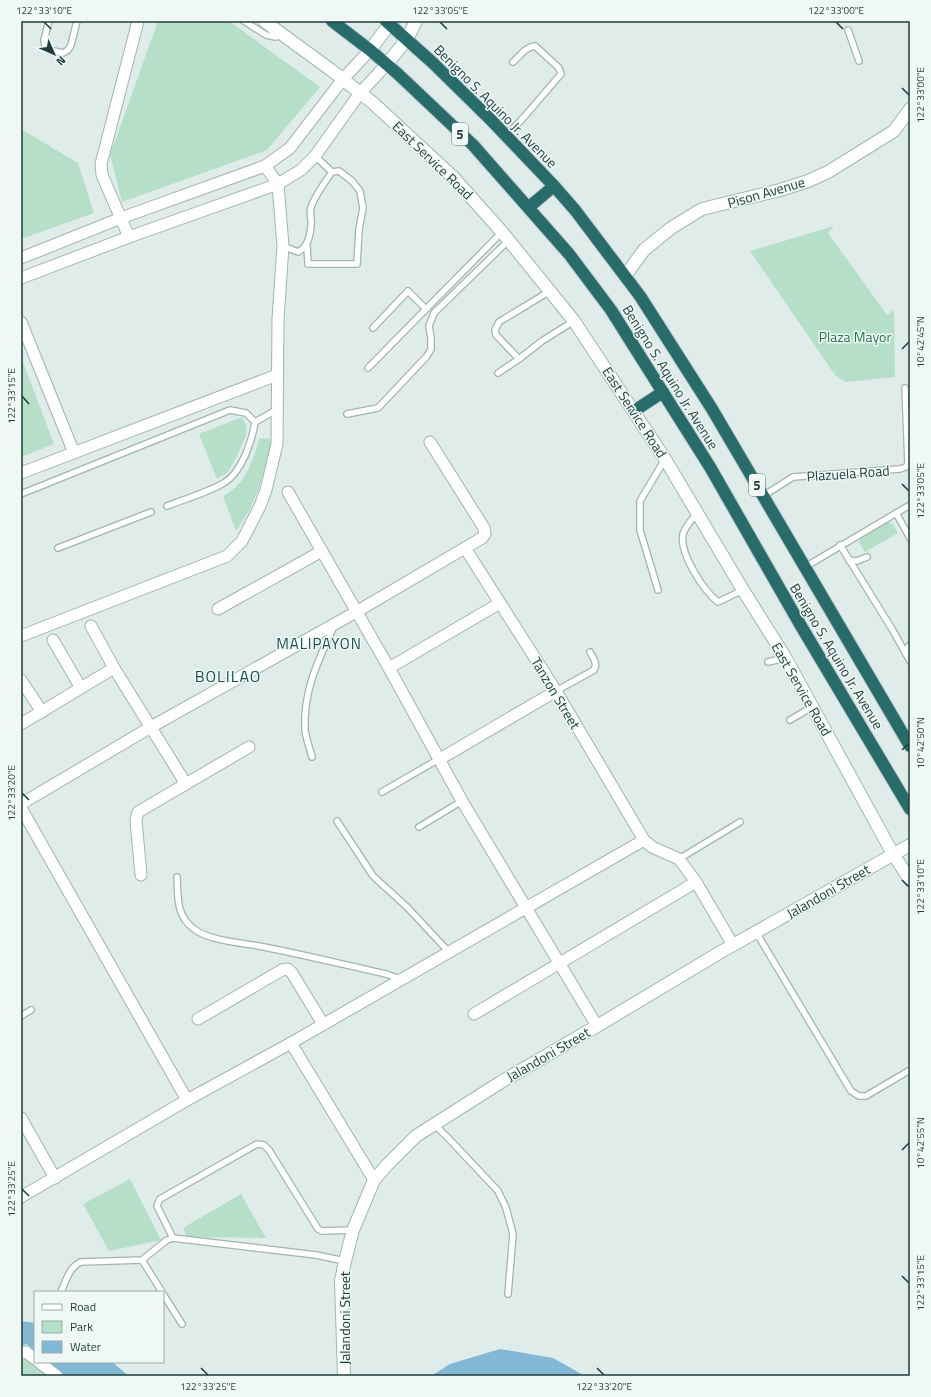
<svg xmlns="http://www.w3.org/2000/svg" width="931" height="1397" viewBox="0 0 931 1397" font-family="'Titillium Web',sans-serif">
  <style>
    .green { fill: #b6dfca }
    .water { fill: #82b7d6 }
    .lines { fill: none; stroke-linecap: round; stroke-linejoin: round }
    .lane-casing { stroke: #a2b4b1; stroke-width: 8 }
    .street-casing { stroke: #a2b4b1; stroke-width: 13 }
    .secondary-casing { stroke: #9db8b4; stroke-width: 14 }
    .highway-casing { stroke: #c0c9c8; stroke-width: 14 }
    .lane { stroke: #fff; stroke-width: 5.5 }
    .street { stroke: #fff; stroke-width: 11 }
    .secondary { stroke: #fff; stroke-width: 12 }
    .highway { stroke: #286b6b; stroke-width: 12 }
    .ticks { fill: none; stroke: #1f3d3b; stroke-width: 1.5 }
    .labels { text-anchor: middle; dominant-baseline: central; stroke-width: 3; stroke-linejoin: round; paint-order: stroke }
    .shield { fill: #eff8f5; stroke: #5d7573; stroke-width: 1 }
    .shield-label { font-size: 13px; font-weight: bold; fill: #1f3d3b }
    .street-label { font-size: 14px; fill: #1f3d3b; stroke: #eff8f5 }
    .park-label { font-size: 14px; fill: #267756; stroke: #eff8f5 }
    .neighbourhood-label { font-size: 15px; letter-spacing: 1px; fill: #19504f; stroke: #eff8f5 }
    .quarter-label { font-size: 16px; letter-spacing: 1px; fill: #19504f; stroke: #eff8f5 }
    .neatline { fill: none; stroke: #1f3d3b; stroke-width: 1.5 }
    .ticks-label { font-size: 10px; text-anchor: middle; fill: #1f3d3b }
  </style>
  <rect width="100%" height="100%" fill="#dfece9"/>
  <g class="green">
    <path d="M 158,21 L 229,21 L 320,87 L 267,150 L 122,202 L 110,155 Z"/>
    <path d="M 21,129 L 78,163 L 94,213 L 21,239 Z"/>
    <path d="M 834,226 L 828,233 L 887,315 L 894,310 L 895,377 L 846,382 L 835,375 L 750,251 Z"/>
    <path d="M 21,357 L 54,444 L 21,457 Z"/>
    <path d="M 242,417 L 246,425 L 246,436 L 236,458 L 228,472 L 217,479 L 199,434 Z"/>
    <path d="M 260,438 L 273,439 L 259,489 L 249,511 L 236,531 L 223,496 C 247,483 251,463 260,438 Z"/>
    <path d="M 886,522 L 893,524 L 898,533 L 865,552 L 859,543 L 861,537 Z"/>
    <path d="M 130,1179 L 161,1240 L 109,1251 L 83,1204 Z"/>
    <path d="M 241,1194 L 266,1238 L 187,1237 L 183,1228 Z"/>
    <path d="M 27,1344 L 35,1351 L 35,1362 L 48,1362 L 65,1376 L 21,1376 L 21,1345 Z"/>
  </g>
  <g class="water">
    <path d="M 21,1321 L 35,1323 L 35,1351 L 27,1344 L 21,1345 Z"/>
    <path d="M 500,1349 L 553,1358 L 585,1376 L 431,1376 L 450,1364 Z"/>
    <path d="M 48,1362 L 112,1362 L 129,1376 L 65,1376 Z"/>
  </g>
  <g class="lines">
    <defs>
      <g id="lane">
        <path d="M 49,21 L 44,40 L 45,47 L 49,50 L 63,53 L 68,50 L 71,45 L 77,21"/>
        <path d="M 244,21 L 266,35 L 276,37 L 282,34"/>
        <path d="M 848,30 L 859,61"/>
        <path d="M 506,136 L 524,117 L 561,74 L 559,68 L 535,46 C 525,47 520,56 513,62"/>
        <path d="M 283,246 L 298,252 C 308,247 310,236 311,226 C 312,220 309,213 311,207 C 316,194 324,183 332,172 L 315,156"/>
        <path d="M 307,246 L 308,264 L 357,264 L 359,229 L 363,208 L 360,191 L 352,181 L 339,171 L 332,172"/>
        <path d="M 550,291 L 499,322 L 495,330 L 496,335 L 519,359 L 542,341 L 574,321"/>
        <path d="M 373,328 L 408,291 L 426,309"/>
        <path d="M 368,368 L 502,232"/>
        <path d="M 498,373 L 519,359"/>
        <path d="M 347,414 L 378,408 L 427,356 L 431,349 L 431,338 L 429,326 L 434,313 L 509,240"/>
        <path d="M 21,494 L 230,410 L 246,413 L 255,422"/>
        <path d="M 763,496 L 793,477 L 900,469 L 906,467 L 908,463 L 905,388"/>
        <path d="M 167,506 C 185,499 206,493 224,483 C 242,472 252,441 255,422 L 278,409"/>
        <path d="M 697,513 C 693,518 685,527 683,534 C 679,553 703,590 718,602 L 743,590"/>
        <path d="M 896,513 L 910,538"/>
        <path d="M 840,545 L 892,629 L 910,661"/>
        <path d="M 58,548 L 151,512"/>
        <path d="M 849,560 L 857,561 L 867,557"/>
        <path d="M 805,567 L 910,505"/>
        <path d="M 658,590 L 640,530 L 640,501 L 665,459"/>
        <path d="M 906,654 L 907,649 L 910,645"/>
        <path d="M 768,662 L 785,658"/>
        <path d="M 556,691 L 594,670 C 598,663 593,658 590,652"/>
        <path d="M 790,720 L 812,707"/>
        <path d="M 312,757 C 310,749 306,739 305,730 C 303,691 318,661 334,626"/>
        <path d="M 382,792 L 439,759"/>
        <path d="M 337,821 L 373,876 L 407,907 L 448,951"/>
        <path d="M 419,827 L 462,801"/>
        <path d="M 679,859 L 740,822"/>
        <path d="M 177,877 C 178,897 176,916 194,929 C 209,941 245,943 264,947 C 305,955 345,965 386,974 L 400,979"/>
        <path d="M 756,932 L 851,1091 L 859,1096 L 866,1096 L 910,1070"/>
        <path d="M 21,1016 L 31,1010"/>
        <path d="M 434,1124 L 451,1141 L 498,1191 L 506,1208 L 513,1234 L 508,1294"/>
        <path d="M 173,1238 L 157,1206 L 158,1203 L 160,1199 L 257,1144 L 264,1145 L 269,1150 L 318,1229 L 322,1231 L 353,1230"/>
        <path d="M 142,1260 L 162,1292"/>
        <path d="M 61,1292 C 66,1281 69,1267 81,1262 L 142,1260 L 167,1240 L 173,1238 L 316,1255 L 345,1261"/>
        <path d="M 163,1294 L 182,1324"/>
      </g>
      <g id="street">
        <path d="M 129,237 L 102,175 L 101,164 L 138,21"/>
        <path d="M 21,258 L 121,218 L 265,166 L 290,148 L 343,79 L 370,50"/>
        <path d="M 21,278 L 129,237 L 278,184 L 301,170 L 315,156 L 360,93 L 387,64"/>
        <path d="M 21,322 L 74,453"/>
        <path d="M 21,473 L 277,375"/>
        <path d="M 288,492 L 389,668 L 462,801 L 597,1026"/>
        <path d="M 465,548 L 556,691 L 644,840 L 652,847 L 679,859 L 696,882 L 733,945"/>
        <path d="M 218,609 L 322,551"/>
        <path d="M 91,626 L 114,668 L 186,784"/>
        <path d="M 21,636 L 227,556 L 242,541 L 260,506 L 266,490 L 277,444 L 278,319 L 283,246 L 278,184 L 265,166"/>
        <path d="M 53,640 L 81,688"/>
        <path d="M 389,668 L 500,603"/>
        <path d="M 21,680 L 42,712"/>
        <path d="M 21,724 L 114,668"/>
        <path d="M 440,759 L 556,691"/>
        <path d="M 21,804 L 151,727 L 356,612 L 482,538 L 485,534 L 484,528 L 430,442"/>
        <path d="M 21,808 L 187,1100"/>
        <path d="M 141,875 L 136,820 L 138,812 L 249,747"/>
        <path d="M 474,1014 L 696,882"/>
        <path d="M 198,1019 L 282,970 L 288,969 L 292,973 L 323,1024"/>
        <path d="M 291,1043 L 374,1180"/>
        <path d="M 21,1118 L 55,1178"/>
        <path d="M 21,1197 L 187,1100 L 291,1043 L 644,840"/>
        <path d="M 21,1353 L 26,1352 L 35,1359"/>
        <path d="M 39,1362 L 57,1376"/>
      </g>
      <g id="secondary">
        <path d="M 264,21 L 331,70 L 373,103 L 453,177 L 502,232 L 574,321 L 665,459 L 743,590 L 785,657 L 893,854 L 910,880"/>
        <path d="M 370,50 L 392,21"/>
        <path d="M 387,64 L 407,39 L 416,21"/>
        <path d="M 625,276 L 644,250 L 671,228 L 702,209 L 780,190 L 808,181 L 828,172 L 894,131 L 910,109"/>
        <path d="M 344,1376 L 341,1281 L 345,1261 L 353,1230 L 374,1180 L 387,1165 L 416,1136 L 501,1082 L 597,1026 L 719,953 L 910,845"/>
      </g>
      <g id="highway">
        <path d="M 332,21 L 370,50 L 398,74 L 473,145 L 569,254 L 611,310 L 710,467 L 801,626 L 910,809"/>
        <path d="M 386,21 L 433,63 L 491,120 L 554,186 L 575,210 L 640,296 L 712,409 L 910,746"/>
        <path d="M 529,207 L 554,186"/>
        <path d="M 634,411 L 663,392"/>
      </g>
    </defs>
    <use href="#lane" class="lane-casing"/>
    <use href="#street" class="street-casing"/>
    <use href="#secondary" class="secondary-casing"/>
    <use href="#highway" class="highway-casing"/>
    <use href="#lane" class="lane"/>
    <use href="#street" class="street"/>
    <use href="#secondary" class="secondary"/>
    <use href="#highway" class="highway"/>
  </g>
  <path class="ticks" d="M 44,22 L 51,29M 440,22 L 447,29M 836,22 L 843,29M 902,88 L 909,95M 902,349 L 909,342M 22,396 L 29,404M 902,484 L 909,491M 902,750 L 909,743M 22,793 L 29,800M 902,880 L 909,887M 902,1150 L 909,1143M 22,1189 L 29,1196M 902,1276 L 909,1283M 201,1368 L 208,1375M 597,1368 L 604,1375"/>
  <g class="labels">
    <g class="shield">
      <rect x="452" y="123" width="16" height="22" rx="3"/>
      <rect x="749" y="474" width="16" height="22" rx="3"/>
    </g>
    <g class="shield-label">
      <text x="460" y="134">5</text>
      <text x="757" y="485">5</text>
    </g>
    <g class="street-label">
      <text transform="translate(496 106) rotate(45)">Benigno S. Aquino Jr. Avenue</text>
      <text transform="translate(433 160) rotate(44)">East Service Road</text>
      <text transform="translate(766 192) rotate(-16)">Pison Avenue</text>
      <text transform="translate(671 377) rotate(58)">Benigno S. Aquino Jr. Avenue</text>
      <text transform="translate(635 412) rotate(57)">East Service Road</text>
      <text transform="translate(848 473) rotate(-4)">Plazuela Road</text>
      <text transform="translate(837 656) rotate(59)">Benigno S. Aquino Jr. Avenue</text>
      <text transform="translate(802 689) rotate(60)">East Service Road</text>
      <text transform="translate(556 693) rotate(59)">Tanzon Street</text>
      <text transform="translate(828 891) rotate(-30)">Jalandoni Street</text>
      <text transform="translate(548 1054) rotate(-30)">Jalandoni Street</text>
      <text transform="translate(344 1318) rotate(-90)">Jalandoni Street</text>
    </g>
    <g class="park-label">
      <text x="855" y="336">Plaza Mayor</text>
    </g>
    <g class="neighbourhood-label">
      <text x="319" y="643">MALIPAYON</text>
    </g>
    <g class="quarter-label">
      <text x="228" y="676">BOLILAO</text>
    </g>
  </g>
  <rect width="931" height="1397" fill="none" stroke="#eff8f5" stroke-width="44"/>
  <rect x="34" y="1291" width="130" height="72" fill="#eff8f5" stroke="#9cadab"/>
  <rect x="42" y="1304" width="20" height="6" fill="#ffffff" stroke="#9cadab"/>
  <text x="70" y="1311" font-size="12" fill="#1f3d3b">Road</text>
  <rect x="42" y="1321" width="20" height="12" fill="#b6dfca" stroke="#9cadab"/>
  <text x="70" y="1331" font-size="12" fill="#1f3d3b">Park</text>
  <rect x="42" y="1341" width="20" height="12" fill="#82b7d6" stroke="#9cadab"/>
  <text x="70" y="1351" font-size="12" fill="#1f3d3b">Water</text>
  <g transform="translate(54 54) rotate(135)" stroke="#eff8f5" stroke-width="3" paint-order="stroke">
  <path d="M0-3L7 15L0 10L-7 15Z" fill="#1f3d3b"/>
  <text y="-6" font-size="11" font-weight="bold" text-anchor="middle" fill="#1f3d3b">N</text>
  </g>
  <rect x="22" y="22" width="887" height="1353" class="neatline"/>
  <g class="ticks-label">
    <text x="44" y="14">122°33'10"E</text>
    <text x="440" y="14">122°33'05"E</text>
    <text x="836" y="14">122°33'00"E</text>
    <text transform="translate(920 95) rotate(-90)" y="4">122°33'00"E</text>
    <text transform="translate(920 342) rotate(-90)" y="4">10°42'45"N</text>
    <text transform="translate(11 396) rotate(-90)" y="4">122°33'15"E</text>
    <text transform="translate(920 491) rotate(-90)" y="4">122°33'05"E</text>
    <text transform="translate(920 743) rotate(-90)" y="4">10°42'50"N</text>
    <text transform="translate(11 793) rotate(-90)" y="4">122°33'20"E</text>
    <text transform="translate(920 887) rotate(-90)" y="4">122°33'10"E</text>
    <text transform="translate(920 1143) rotate(-90)" y="4">10°42'55"N</text>
    <text transform="translate(11 1189) rotate(-90)" y="4">122°33'25"E</text>
    <text transform="translate(920 1283) rotate(-90)" y="4">122°33'15"E</text>
    <text x="208" y="1390">122°33'25"E</text>
    <text x="604" y="1390">122°33'20"E</text>
  </g>
</svg>
